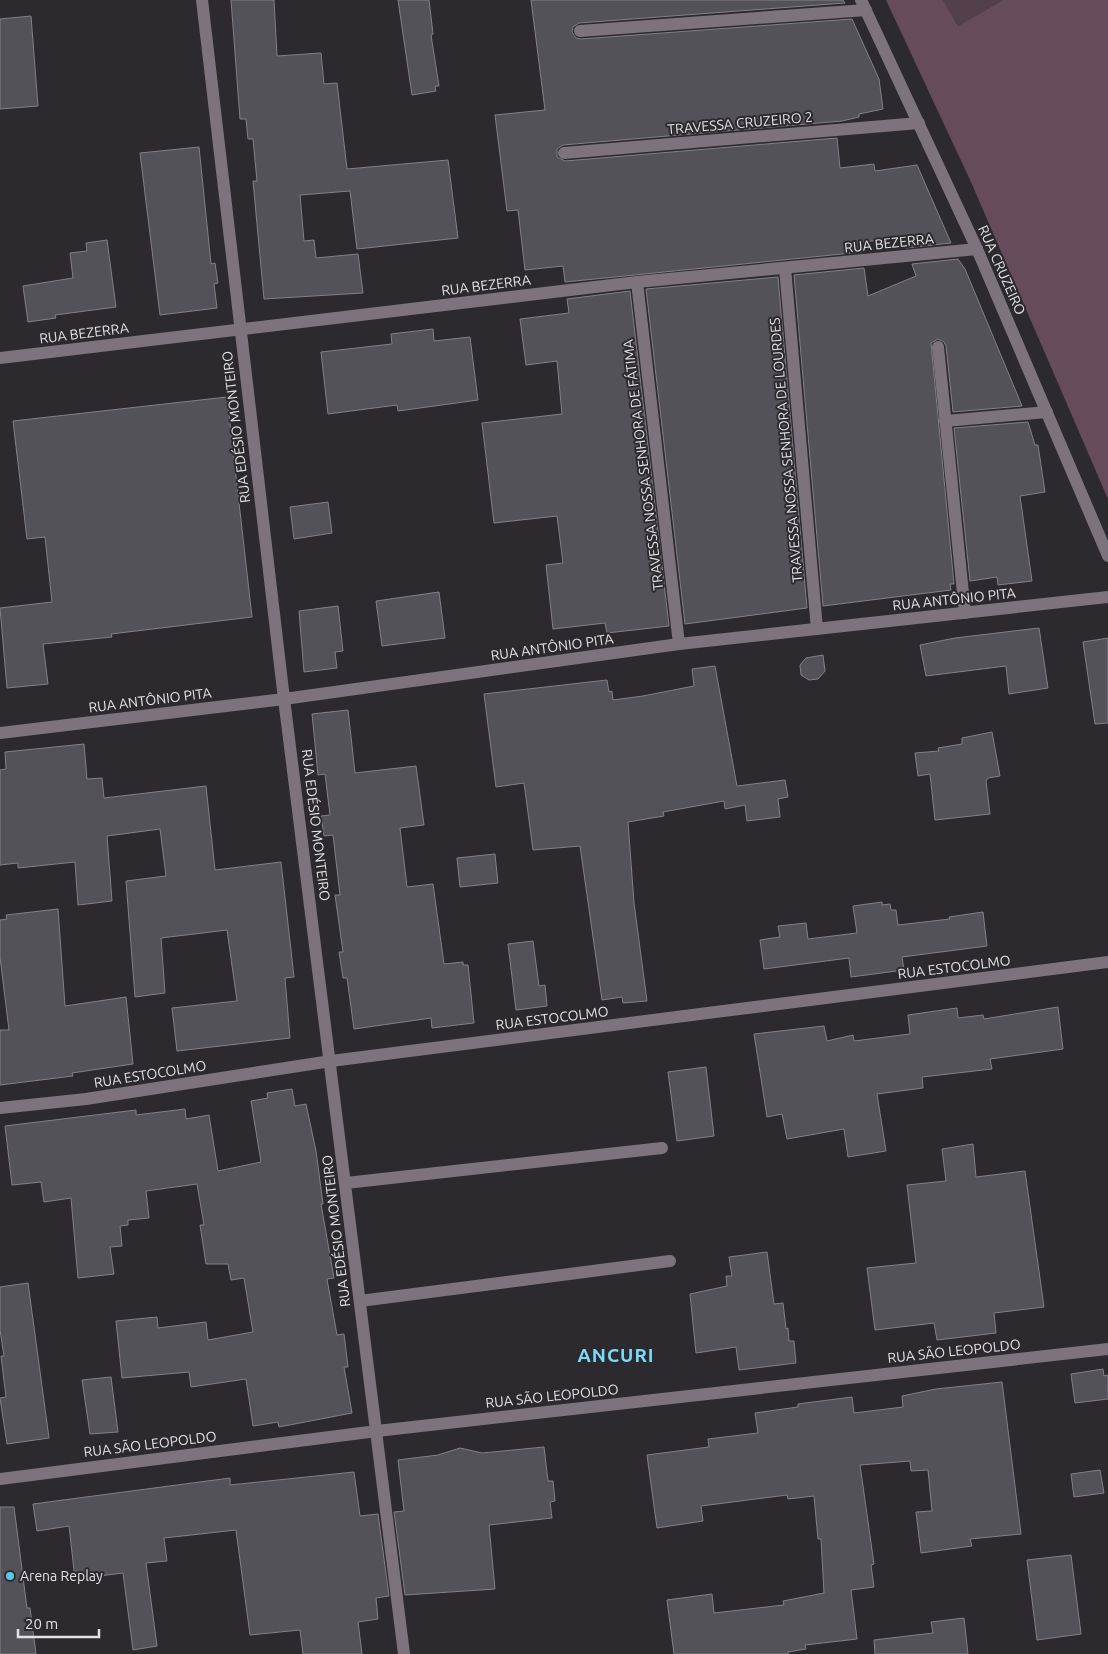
<svg xmlns="http://www.w3.org/2000/svg" width="1108" height="1654" viewBox="0 0 1108 1654" font-family="Ubuntu,sans-serif">
  <style>
    .green { fill: #53404b }
    .forest { fill: #664c5a }
    .building { fill: #535258; stroke: #828188 }
    .lines { fill: none; stroke-linecap: round; stroke-linejoin: round }
    .minor { stroke: #7c737c; stroke-width: 12 }
    .poi-dot { fill: #59c8e5; stroke: #2d2a2f; stroke-width: 2 }
    .labels { text-anchor: middle; dominant-baseline: central; stroke-width: 4; stroke-linejoin: round; paint-order: stroke }
    .street-label { font-size: 14px; fill: #e3e2e5; stroke: #2d2a2f }
    .poi-label { font-size: 14px; fill: #e3e2e5; stroke: #2d2a2f; text-anchor: start }
    .district-label { font-size: 19px; font-weight: bold; letter-spacing: 1px; fill: #79dbf6; stroke: #2d2a2f }
  </style>
  <rect width="100%" height="100%" fill="#2d2a2f"/>
  <path class="green" d="M 943,0 L 1003,0 L 958,26 Z"/>
  <path class="forest" d="M 886,0 L 943,0 L 958,26 L 1003,0 L 1108,0 L 1108,499 L 971,182 Z"/>
  <g class="building">
    <path d="M 231,0 L 274,0 L 277,56 L 321,53 L 324,84 L 337,83 L 347,169 L 448,160 L 458,238 L 357,249 L 350,191 L 300,195 L 304,241 L 314,240 L 316,258 L 358,254 L 363,293 L 264,299 L 253,181 L 257,181 L 253,139 L 248,139 L 246,119 L 240,119 Z"/>
    <path d="M 398,0 L 429,0 L 433,34 L 431,35 L 439,86 L 435,86 L 436,91 L 412,95 Z"/>
    <path d="M 531,0 L 843,0 L 845,3 L 579,23 L 573,27 L 572,32 L 576,38 L 581,39 L 852,19 L 879,79 L 883,109 L 859,114 L 859,117 L 842,121 L 563,145 L 557,149 L 557,157 L 565,161 L 837,138 L 840,168 L 874,164 L 875,171 L 917,165 L 951,243 L 905,248 L 903,238 L 861,242 L 862,252 L 565,282 L 563,266 L 525,270 L 518,210 L 507,211 L 495,115 L 545,110 Z"/>
    <path d="M 31,16 L 38,106 L 0,109 L 0,19 Z"/>
    <path d="M 199,147 L 211,264 L 215,263 L 218,283 L 214,284 L 217,308 L 160,315 L 140,153 Z"/>
    <path d="M 107,240 L 116,307 L 55,315 L 56,318 L 28,322 L 23,286 L 73,278 L 70,253 L 87,251 L 86,243 Z"/>
    <path d="M 958,259 L 965,269 L 1022,406 L 953,412 L 946,346 L 944,342 L 938,339 L 931,343 L 954,584 L 950,584 L 951,590 L 823,606 L 794,275 L 864,268 L 868,296 L 916,276 L 912,264 Z"/>
    <path d="M 778,277 L 807,608 L 685,624 L 646,289 Z"/>
    <path d="M 630,291 L 669,626 L 607,633 L 605,623 L 553,629 L 546,565 L 563,563 L 557,516 L 494,523 L 482,423 L 562,414 L 557,361 L 526,365 L 520,319 L 569,313 L 567,299 Z"/>
    <path d="M 433,329 L 434,341 L 470,337 L 478,400 L 398,411 L 397,405 L 328,414 L 321,352 L 392,344 L 391,334 Z"/>
    <path d="M 227,397 L 252,617 L 111,634 L 112,637 L 43,644 L 48,684 L 7,688 L 0,608 L 52,602 L 45,537 L 27,539 L 13,421 Z"/>
    <path d="M 1028,422 L 1035,445 L 1038,445 L 1045,492 L 1020,496 L 1032,581 L 998,585 L 997,577 L 970,581 L 954,428 Z"/>
    <path d="M 328,502 L 332,533 L 294,539 L 290,507 Z"/>
    <path d="M 439,592 L 445,638 L 382,646 L 376,601 Z"/>
    <path d="M 338,606 L 343,651 L 335,652 L 337,668 L 304,672 L 299,611 Z"/>
    <path d="M 1039,628 L 1048,688 L 1009,694 L 1006,666 L 926,676 L 920,645 L 955,638 Z"/>
    <path d="M 1108,638 L 1108,723 L 1095,724 L 1083,642 Z"/>
    <path d="M 823,655 L 825,671 L 818,679 L 809,680 L 801,675 L 800,665 L 806,658 Z"/>
    <path d="M 715,666 L 737,786 L 785,780 L 788,797 L 778,799 L 780,817 L 747,821 L 745,805 L 725,809 L 724,801 L 663,812 L 664,816 L 628,822 L 634,903 L 647,1001 L 623,1003 L 622,997 L 602,1000 L 580,846 L 533,850 L 524,783 L 496,787 L 484,694 L 607,680 L 609,692 L 612,691 L 613,700 L 643,696 L 694,686 L 692,669 Z"/>
    <path d="M 348,710 L 355,773 L 416,766 L 424,825 L 400,828 L 407,887 L 433,884 L 444,964 L 463,962 L 463,965 L 468,965 L 474,1023 L 432,1028 L 431,1018 L 354,1029 L 347,978 L 343,978 L 339,952 L 343,952 L 335,895 L 340,895 L 333,835 L 324,836 L 321,816 L 330,815 L 325,774 L 318,775 L 312,714 Z"/>
    <path d="M 992,732 L 1000,776 L 988,778 L 986,781 L 990,814 L 935,820 L 930,774 L 918,776 L 915,753 L 939,751 L 938,748 L 962,744 L 962,738 Z"/>
    <path d="M 84,744 L 87,779 L 102,778 L 104,798 L 206,786 L 215,870 L 281,862 L 294,977 L 285,978 L 290,1038 L 177,1051 L 172,1008 L 237,1001 L 227,930 L 161,938 L 165,993 L 135,997 L 126,881 L 166,876 L 160,829 L 107,836 L 112,901 L 78,905 L 75,862 L 18,868 L 18,863 L 0,865 L 0,770 L 6,769 L 5,752 Z"/>
    <path d="M 495,854 L 498,883 L 460,887 L 457,858 Z"/>
    <path d="M 882,902 L 882,905 L 890,904 L 891,910 L 896,910 L 898,925 L 950,919 L 949,917 L 983,912 L 987,946 L 902,957 L 904,970 L 851,977 L 849,958 L 764,969 L 760,940 L 780,937 L 778,926 L 806,923 L 808,939 L 857,933 L 853,906 Z"/>
    <path d="M 58,909 L 65,1006 L 126,997 L 133,1064 L 72,1073 L 73,1076 L 0,1085 L 0,1030 L 9,1030 L 0,957 L 0,920 L 7,919 L 6,915 Z"/>
    <path d="M 533,941 L 539,986 L 545,985 L 547,1006 L 516,1010 L 508,944 Z"/>
    <path d="M 1058,1007 L 1063,1049 L 990,1059 L 992,1069 L 922,1077 L 923,1088 L 877,1094 L 886,1151 L 848,1157 L 844,1129 L 787,1139 L 782,1114 L 767,1117 L 754,1034 L 824,1026 L 827,1041 L 853,1035 L 854,1041 L 910,1034 L 908,1015 L 957,1008 L 958,1018 L 983,1015 L 984,1019 Z"/>
    <path d="M 706,1067 L 714,1136 L 677,1141 L 668,1072 Z"/>
    <path d="M 292,1089 L 295,1106 L 306,1104 L 316,1151 L 323,1204 L 321,1204 L 334,1278 L 327,1279 L 337,1335 L 344,1334 L 348,1367 L 344,1367 L 352,1413 L 279,1427 L 278,1422 L 253,1426 L 246,1379 L 191,1387 L 189,1372 L 122,1378 L 116,1321 L 157,1317 L 158,1328 L 206,1322 L 208,1340 L 253,1332 L 244,1278 L 231,1280 L 228,1264 L 206,1264 L 200,1225 L 204,1225 L 197,1184 L 146,1191 L 149,1218 L 128,1220 L 128,1225 L 120,1226 L 122,1246 L 110,1247 L 114,1274 L 78,1278 L 71,1198 L 44,1202 L 41,1182 L 12,1185 L 5,1126 L 136,1110 L 136,1115 L 185,1109 L 186,1119 L 209,1115 L 218,1171 L 261,1162 L 251,1101 L 268,1098 L 267,1093 Z"/>
    <path d="M 973,1144 L 976,1177 L 1025,1171 L 1044,1307 L 994,1313 L 996,1333 L 937,1340 L 934,1323 L 875,1330 L 867,1268 L 916,1263 L 907,1185 L 946,1181 L 942,1149 Z"/>
    <path d="M 767,1252 L 774,1304 L 783,1303 L 786,1329 L 788,1328 L 789,1341 L 794,1341 L 796,1363 L 739,1370 L 736,1347 L 696,1353 L 690,1294 L 727,1286 L 726,1276 L 732,1276 L 729,1257 Z"/>
    <path d="M 28,1283 L 49,1438 L 7,1444 L 0,1398 L 6,1397 L 1,1356 L 4,1356 L 0,1330 L 0,1287 Z"/>
    <path d="M 1103,1369 L 1104,1376 L 1108,1375 L 1108,1399 L 1075,1403 L 1071,1374 Z"/>
    <path d="M 111,1377 L 118,1432 L 90,1434 L 82,1380 Z"/>
    <path d="M 1002,1382 L 1021,1534 L 970,1539 L 972,1546 L 921,1553 L 916,1512 L 932,1511 L 928,1470 L 911,1471 L 910,1461 L 860,1465 L 874,1564 L 871,1565 L 874,1587 L 851,1590 L 857,1639 L 805,1645 L 806,1649 L 788,1652 L 788,1654 L 674,1654 L 667,1600 L 712,1594 L 714,1613 L 784,1605 L 783,1601 L 824,1593 L 821,1539 L 818,1539 L 814,1496 L 788,1499 L 787,1495 L 701,1506 L 703,1521 L 657,1528 L 647,1455 L 709,1447 L 708,1439 L 758,1433 L 755,1413 L 798,1407 L 798,1404 L 852,1397 L 854,1413 L 903,1407 L 902,1396 L 936,1389 Z"/>
    <path d="M 544,1447 L 548,1481 L 553,1481 L 555,1501 L 550,1502 L 552,1518 L 489,1525 L 495,1589 L 405,1595 L 394,1512 L 404,1511 L 398,1460 L 438,1455 L 460,1448 L 482,1453 Z"/>
    <path d="M 1100,1470 L 1104,1493 L 1074,1497 L 1071,1474 Z"/>
    <path d="M 354,1472 L 360,1516 L 378,1514 L 389,1596 L 376,1598 L 378,1619 L 358,1622 L 362,1654 L 303,1654 L 300,1630 L 250,1635 L 236,1530 L 164,1538 L 167,1561 L 146,1563 L 157,1646 L 133,1650 L 123,1573 L 75,1579 L 69,1526 L 37,1531 L 33,1504 L 230,1478 L 230,1485 Z"/>
    <path d="M 0,1507 L 14,1507 L 27,1608 L 30,1608 L 36,1654 L 0,1654 Z"/>
    <path d="M 1071,1555 L 1081,1634 L 1037,1640 L 1027,1560 Z"/>
    <path d="M 964,1618 L 968,1654 L 875,1654 L 874,1640 L 933,1633 L 931,1622 Z"/>
  </g>
  <g class="lines">
    <g class="minor">
      <path d="M 202,0 L 284,699 L 404,1654"/>
      <path d="M 861,0 L 977,249 L 1108,556"/>
      <path d="M 580,31 L 866,10"/>
      <path d="M 564,153 L 919,123"/>
      <path d="M 785,268 L 817,629"/>
      <path d="M 637,282 L 679,644"/>
      <path d="M 938,347 L 965,613"/>
      <path d="M 0,358 L 637,282 L 977,249"/>
      <path d="M 945,421 L 1047,412"/>
      <path d="M 0,733 L 284,699 L 679,644 L 1108,597"/>
      <path d="M 0,1108 L 86,1099 L 331,1061 L 1108,962"/>
      <path d="M 346,1183 L 662,1148"/>
      <path d="M 360,1301 L 670,1261"/>
      <path d="M 0,1479 L 377,1431 L 1108,1349"/>
    </g>
  </g>
  <circle class="poi-dot" cx="10" cy="1576" r="5"/>
  <g class="labels">
    <g class="street-label">
      <text transform="translate(740 123) rotate(-5)">TRAVESSA CRUZEIRO 2</text>
      <text transform="translate(889 243) rotate(-6)">RUA BEZERRA</text>
      <text transform="translate(1002 270) rotate(66)">RUA CRUZEIRO</text>
      <text transform="translate(486 285) rotate(-7)">RUA BEZERRA</text>
      <text transform="translate(84 333) rotate(-7)">RUA BEZERRA</text>
      <text transform="translate(236 427) rotate(-97)">RUA EDÉSIO MONTEIRO</text>
      <text transform="translate(786 450) rotate(-95)">TRAVESSA NOSSA SENHORA DE LOURDES</text>
      <text transform="translate(643 465) rotate(-97)">TRAVESSA NOSSA SENHORA DE FÁTIMA</text>
      <text transform="translate(954 599) rotate(-6)">RUA ANTÔNIO PITA</text>
      <text transform="translate(552 647) rotate(-8)">RUA ANTÔNIO PITA</text>
      <text transform="translate(150 700) rotate(-7)">RUA ANTÔNIO PITA</text>
      <text transform="translate(316 825) rotate(83)">RUA EDÉSIO MONTEIRO</text>
      <text transform="translate(954 967) rotate(-7)">RUA ESTOCOLMO</text>
      <text transform="translate(552 1018) rotate(-7)">RUA ESTOCOLMO</text>
      <text transform="translate(150 1074) rotate(-9)">RUA ESTOCOLMO</text>
      <text transform="translate(336 1231) rotate(-97)">RUA EDÉSIO MONTEIRO</text>
      <text transform="translate(954 1351) rotate(-6)">RUA SÃO LEOPOLDO</text>
      <text transform="translate(552 1396) rotate(-6)">RUA SÃO LEOPOLDO</text>
      <text transform="translate(150 1444) rotate(-7)">RUA SÃO LEOPOLDO</text>
    </g>
    <g class="poi-label">
      <text x="20" y="1576">Arena Replay</text>
    </g>
    <g class="district-label">
      <text x="616" y="1355">ANCURI</text>
    </g>
  </g>
  <path d="M18 1629v8h81v-8" fill="none" stroke="#e3e2e5" stroke-width="2.5"/>
  <text x="25" y="1629" font-size="15" fill="#e3e2e5" stroke="#2d2a2f" stroke-width="4" paint-order="stroke">20 m</text>
</svg>
